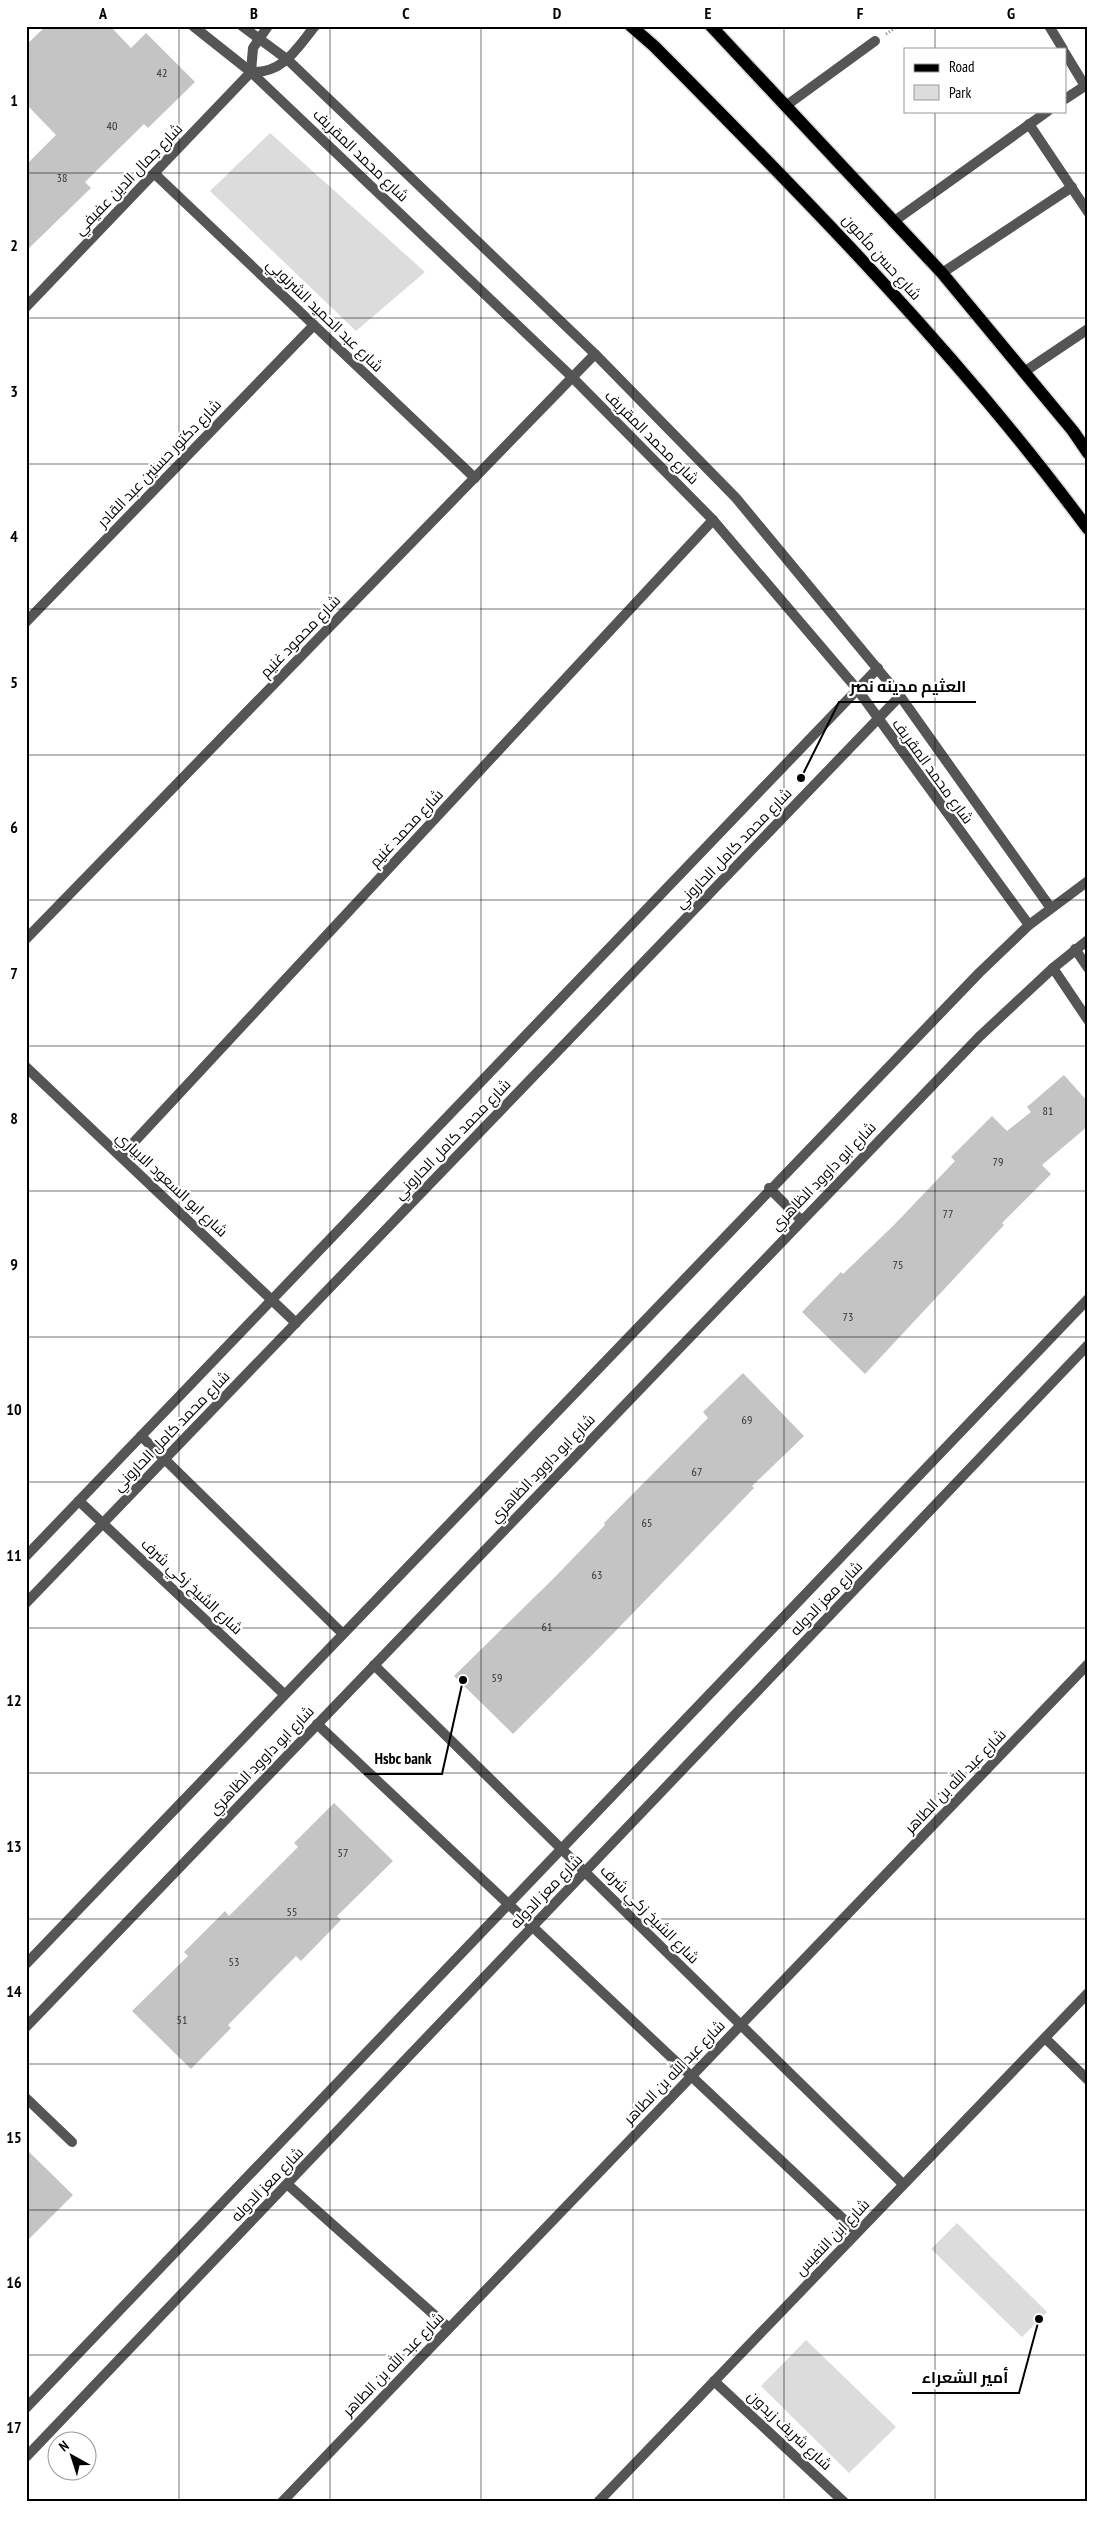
<svg xmlns="http://www.w3.org/2000/svg" width="1114" height="2528" viewBox="0 0 1114 2528" font-family="'PT Sans Narrow',Cairo,sans-serif">
  <style>
    .green { fill: #dcdcdc }
    .building { fill: #c4c4c4 }
    .lines { fill: none; stroke-linecap: round; stroke-linejoin: round }
    .primary-casing { stroke: #dbdbdb; stroke-width: 15 }
    .path { stroke: #777; stroke-width: 3; stroke-dasharray: 1 2.5; stroke-linecap: butt }
    .service { stroke: #555; stroke-width: 10 }
    .minor { stroke: #555; stroke-width: 10 }
    .tertiary { stroke: #555; stroke-width: 10 }
    .primary { stroke: #000; stroke-width: 12 }
    .grid { fill: none; stroke: #000; stroke-width: 1; stroke-opacity: 0.55 }
    .labels { text-anchor: middle; dominant-baseline: central; stroke-width: 4.5; stroke-linejoin: round; paint-order: stroke }
    .number-label { font-size: 12px; fill: #313131 }
    .street-label { font-size: 15px; fill: #000; stroke: #fff }
    .leader { fill: none; stroke: #000; stroke-width: 2 }
    .callout-dot { fill: #000; stroke: #fff; stroke-width: 2 }
    .callout-label { font-size: 16px; text-anchor: middle; font-weight: bold; fill: #000; stroke: #fff; stroke-width: 4.5; stroke-linejoin: round; paint-order: stroke }
    .neatline { fill: none; stroke: #000; stroke-width: 2 }
    .grid-label { font-size: 16px; text-anchor: middle; font-weight: bold; fill: #000 }
  </style>
  <rect width="100%" height="100%" fill="#fff"/>
  <g class="green">
    <path d="M 270,133 L 425,272 L 356,331 L 210,191 Z"/>
    <path d="M 957,2223 L 1047,2312 L 1022,2337 L 931,2249 Z"/>
    <path d="M 806,2340 L 896,2427 L 849,2473 L 761,2386 Z"/>
  </g>
  <g class="building">
    <path d="M 46,26 L 110,26 L 131,48 L 146,33 L 195,82 L 148,128 L 144,124 L 85,182 L 91,188 L 26,251 L 26,165 L 56,135 L 26,104 L 26,45 Z"/>
    <path d="M 1064,1075 L 1088,1102 L 1088,1126 L 1042,1165 L 1051,1174 L 1002,1223 L 1004,1225 L 865,1374 L 802,1312 L 841,1272 L 843,1274 L 894,1225 L 955,1161 L 951,1157 L 992,1116 L 1007,1131 L 1031,1112 L 1027,1107 Z"/>
    <path d="M 743,1373 L 804,1436 L 752,1486 L 754,1488 L 604,1643 L 513,1734 L 454,1676 L 555,1577 L 605,1525 L 604,1523 L 708,1418 L 703,1412 Z"/>
    <path d="M 334,1803 L 393,1861 L 337,1916 L 341,1920 L 301,1961 L 296,1956 L 228,2025 L 231,2028 L 191,2069 L 132,2011 L 188,1956 L 184,1952 L 225,1911 L 229,1916 L 298,1847 L 294,1843 Z"/>
    <path d="M 26,2149 L 73,2195 L 26,2242 Z"/>
  </g>
  <g class="lines">
    <defs>
      <g id="primary">
        <path d="M 631,26 L 654,46 C 807,200 959,354 1088,529"/>
        <path d="M 711,26 L 942,273 L 1073,431 L 1088,453"/>
      </g>
    </defs>
    <use href="#primary" class="primary-casing"/>
    <path class="path" d="M 886,34 L 898,26"/>
    <g class="service">
      <path d="M 787,105 L 875,41"/>
      <path d="M 26,2098 L 72,2142"/>
      <path d="M 287,2184 L 449,2328"/>
    </g>
    <g class="minor">
      <path d="M 193,26 L 251,72 L 572,377 L 713,520 L 857,689 L 1029,925"/>
      <path d="M 242,26 L 288,60 L 595,354 L 736,498 L 900,696 L 1050,907"/>
      <path d="M 1049,26 L 1063,49"/>
      <path d="M 1065,53 L 1085,86"/>
      <path d="M 251,72 C 283,74 297,48 315,26"/>
      <path d="M 251,72 L 253,48 L 268,26"/>
      <path d="M 1065,99 L 1088,84"/>
      <path d="M 1029,124 L 1088,212"/>
      <path d="M 155,174 L 475,478"/>
      <path d="M 893,222 L 1048,111"/>
      <path d="M 942,273 L 1072,187"/>
      <path d="M 26,307 L 251,72"/>
      <path d="M 1024,372 L 1088,329"/>
      <path d="M 26,622 L 314,325"/>
      <path d="M 26,939 L 595,354"/>
      <path d="M 1075,949 L 1088,968"/>
      <path d="M 1053,968 L 1088,1020"/>
      <path d="M 26,1067 L 296,1323"/>
      <path d="M 121,1156 L 713,520"/>
      <path d="M 141,1436 L 342,1633"/>
      <path d="M 79,1501 L 284,1694"/>
      <path d="M 26,1556 L 878,668"/>
      <path d="M 26,1603 L 900,696"/>
      <path d="M 374,1665 L 903,2184"/>
      <path d="M 317,1724 L 857,2232"/>
      <path d="M 1045,2038 L 1088,2080"/>
      <path d="M 714,2381 L 844,2502"/>
      <path d="M 26,2408 L 1088,1299"/>
      <path d="M 26,2457 L 1088,1345"/>
      <path d="M 282,2502 L 1088,1664"/>
      <path d="M 598,2502 L 1088,1993"/>
    </g>
    <g class="tertiary">
      <path d="M 769,1188 L 801,1220"/>
      <path d="M 26,1964 L 979,973 L 1029,925 L 1088,881"/>
      <path d="M 26,2027 L 979,1037 L 1053,968 L 1088,940"/>
    </g>
    <use href="#primary" class="primary"/>
  </g>
  <path class="grid" d="M 179,26 L 179,2502M 330,26 L 330,2502M 481,26 L 481,2502M 633,26 L 633,2502M 784,26 L 784,2502M 935,26 L 935,49M 935,111 L 935,2502M 26,173 L 1088,173M 26,318 L 1088,318M 26,464 L 1088,464M 26,609 L 1088,609M 26,755 L 1088,755M 26,900 L 1088,900M 26,1046 L 1088,1046M 26,1191 L 1088,1191M 26,1337 L 1088,1337M 26,1482 L 1088,1482M 26,1628 L 1088,1628M 26,1773 L 1088,1773M 26,1919 L 1088,1919M 26,2064 L 1088,2064M 26,2210 L 1088,2210M 26,2355 L 1088,2355"/>
  <g class="labels">
    <g class="number-label">
      <text x="162" y="72">42</text>
      <text x="112" y="125">40</text>
      <text x="62" y="177">38</text>
      <text x="1048" y="1110">81</text>
      <text x="998" y="1161">79</text>
      <text x="948" y="1213">77</text>
      <text x="898" y="1264">75</text>
      <text x="848" y="1316">73</text>
      <text x="747" y="1419">69</text>
      <text x="697" y="1471">67</text>
      <text x="647" y="1522">65</text>
      <text x="597" y="1574">63</text>
      <text x="547" y="1626">61</text>
      <text x="497" y="1677">59</text>
      <text x="343" y="1852">57</text>
      <text x="292" y="1911">55</text>
      <text x="234" y="1961">53</text>
      <text x="182" y="2019">51</text>
    </g>
    <g class="street-label">
      <text transform="translate(361 155) rotate(44)">شارع محمد المقريف</text>
      <text transform="translate(128 179) rotate(-46)">شارع جمال الدين عفيفي</text>
      <text transform="translate(882 257) rotate(48)">شارع حسن مأمون</text>
      <text transform="translate(325 315) rotate(44)">شارع عبد الحميد الشرنوبي</text>
      <text transform="translate(652 437) rotate(45)">شارع محمد المقريف</text>
      <text transform="translate(159 463) rotate(-46)">شارع دكتور حسنين عبد القادر</text>
      <text transform="translate(300 636) rotate(-46)">شارع محمود غنيم</text>
      <text transform="translate(933 771) rotate(54)">شارع محمد المقريف</text>
      <text transform="translate(406 828) rotate(-47)">شارع محمد غنيم</text>
      <text transform="translate(733 848) rotate(-46)">شارع محمد كامل الحاروني</text>
      <text transform="translate(452 1139) rotate(-46)">شارع محمد كامل الحاروني</text>
      <text transform="translate(823 1176) rotate(-46)">شارع ابو داوود الظاهري</text>
      <text transform="translate(172 1184) rotate(43)">شارع ابو السعود الابياري</text>
      <text transform="translate(171 1431) rotate(-46)">شارع محمد كامل الحاروني</text>
      <text transform="translate(542 1468) rotate(-46)">شارع ابو داوود الظاهري</text>
      <text transform="translate(192 1586) rotate(43)">شارع الشيخ زكي شرف</text>
      <text transform="translate(826 1598) rotate(-46)">شارع معز الدوله</text>
      <text transform="translate(261 1760) rotate(-46)">شارع ابو داوود الظاهري</text>
      <text transform="translate(955 1781) rotate(-46)">شارع عبد الله بن الطاهر</text>
      <text transform="translate(546 1891) rotate(-46)">شارع معز الدوله</text>
      <text transform="translate(650 1914) rotate(45)">شارع الشيخ زكي شرف</text>
      <text transform="translate(674 2072) rotate(-46)">شارع عبد الله بن الطاهر</text>
      <text transform="translate(267 2184) rotate(-46)">شارع معز الدوله</text>
      <text transform="translate(832 2237) rotate(-46)">شارع ابن النفيس</text>
      <text transform="translate(393 2364) rotate(-46)">شارع عبد الله بن الطاهر</text>
      <text transform="translate(790 2430) rotate(43)">شارع شريف زيدون</text>
    </g>
  </g>
  <path class="leader" d="M801 778L839 702H976M463 1680L442 1774H364M1039 2319L1019 2393H912"/>
  <g class="callout-dot">
    <circle cx="801" cy="778" r="5"/>
    <circle cx="463" cy="1680" r="5"/>
    <circle cx="1039" cy="2319" r="5"/>
  </g>
  <g class="callout-label">
    <text x="908" y="692">العثيم مدينه نصر</text>
    <text x="403" y="1764">Hsbc bank</text>
    <text x="965" y="2383">أمير الشعراء</text>
  </g>
  <rect width="1114" height="2528" fill="none" stroke="#ffffff" stroke-width="55"/>
  <rect x="904" y="48" width="162" height="65" fill="#ffffff" stroke="#999999"/>
  <rect x="914" y="64" width="25" height="8" fill="#000000" stroke="#999999"/>
  <text x="949" y="72" font-size="15" fill="#000000">Road</text>
  <rect x="914" y="85" width="25" height="15" fill="#dcdcdc" stroke="#999999"/>
  <text x="949" y="98" font-size="15" fill="#000000">Park</text>
  <g transform="translate(72 2456) rotate(321)"><circle r="24" fill="#ffffff" stroke="#999999"/>
  <path d="M0-4L9 19L0 12L-9 19Z" fill="#000000"/>
  <text y="-8" font-size="14" font-weight="bold" text-anchor="middle" fill="#000000">N</text>
  </g>
  <rect x="28" y="28" width="1058" height="2472" class="neatline"/>
  <g class="grid-label">
    <text x="103" y="19">A</text>
    <text x="254" y="19">B</text>
    <text x="406" y="19">C</text>
    <text x="557" y="19">D</text>
    <text x="708" y="19">E</text>
    <text x="860" y="19">F</text>
    <text x="1011" y="19">G</text>
    <text x="14" y="106">1</text>
    <text x="14" y="251">2</text>
    <text x="14" y="397">3</text>
    <text x="14" y="542">4</text>
    <text x="14" y="688">5</text>
    <text x="14" y="833">6</text>
    <text x="14" y="979">7</text>
    <text x="14" y="1124">8</text>
    <text x="14" y="1270">9</text>
    <text x="14" y="1415">10</text>
    <text x="14" y="1561">11</text>
    <text x="14" y="1706">12</text>
    <text x="14" y="1852">13</text>
    <text x="14" y="1997">14</text>
    <text x="14" y="2143">15</text>
    <text x="14" y="2288">16</text>
    <text x="14" y="2433">17</text>
  </g>
</svg>
